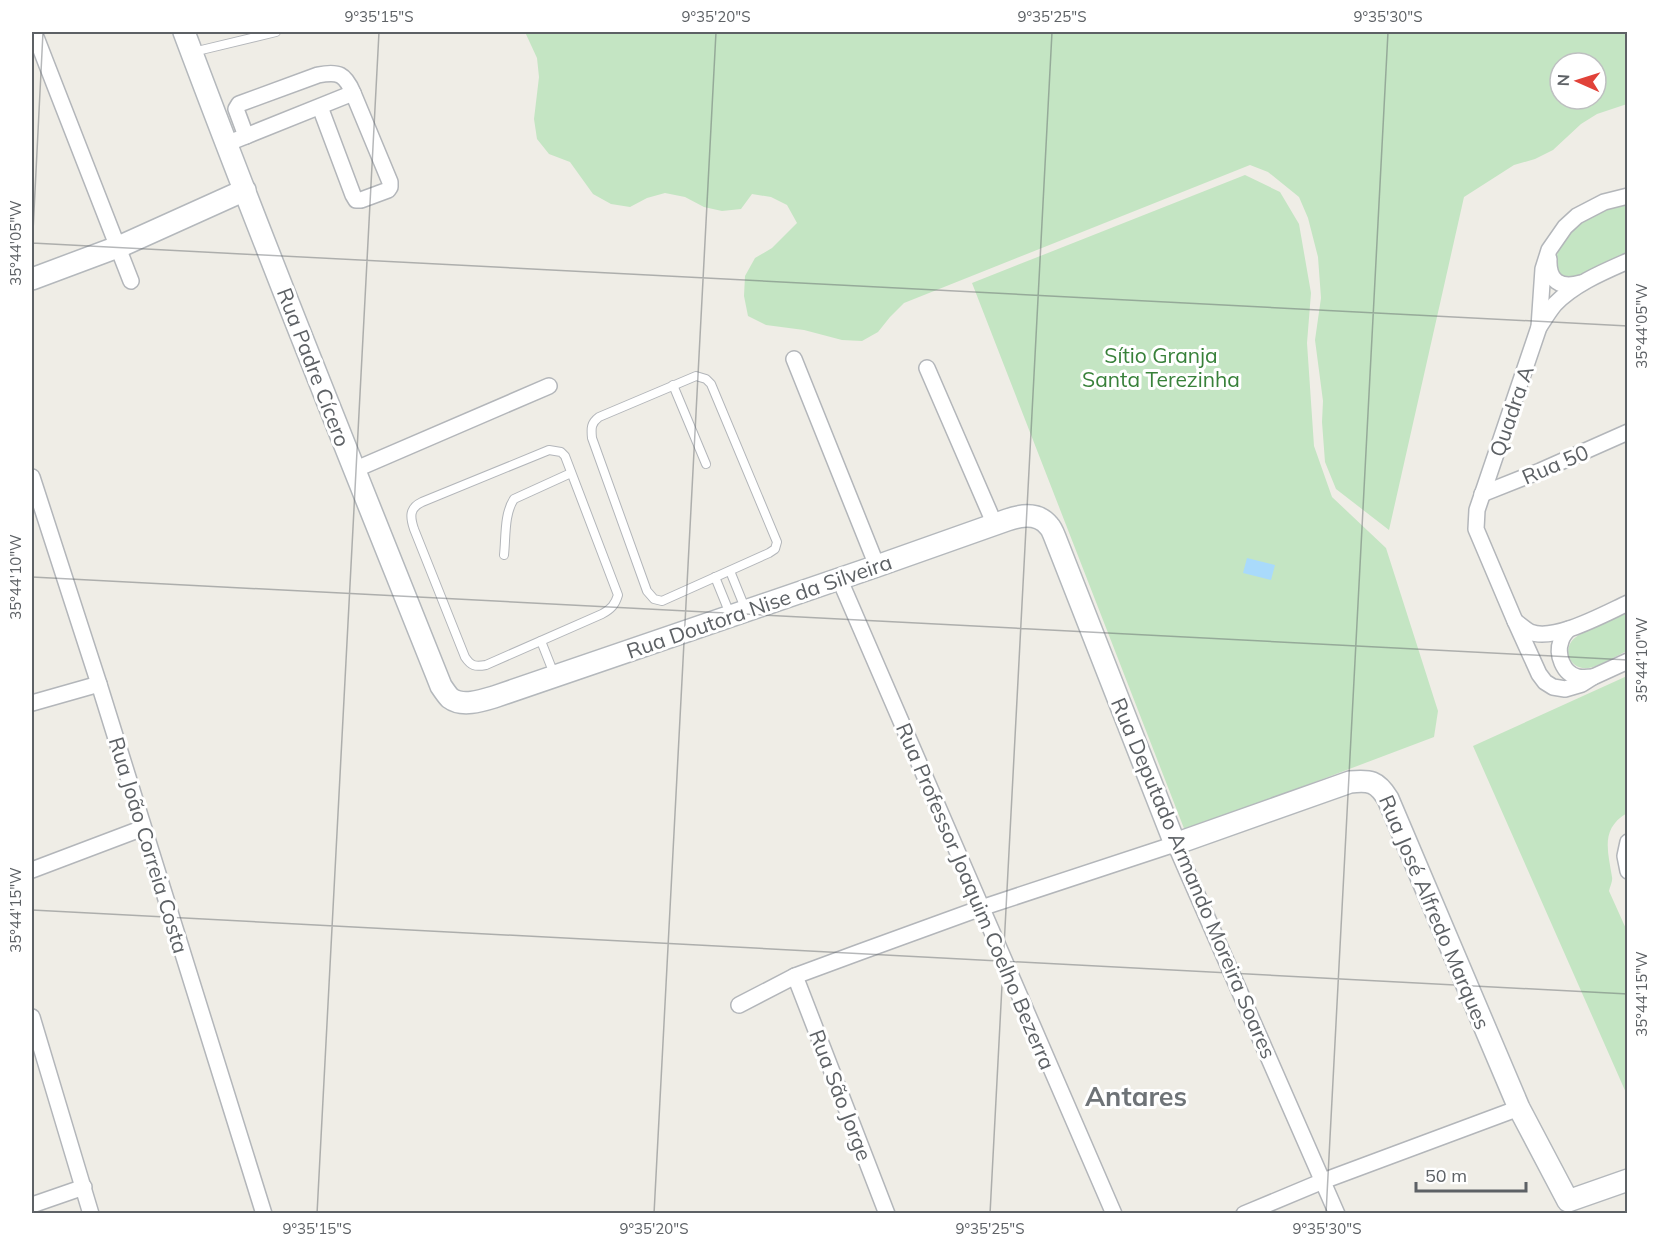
<svg xmlns="http://www.w3.org/2000/svg" width="1659" height="1245" viewBox="0 0 1659 1245" font-family="Mulish,sans-serif">
  <style>
    .green { fill: #c4e5c3; fill-rule: evenodd }
    .water { fill: #a9dafb }
    .lines { fill: none; stroke-linecap: round; stroke-linejoin: round }
    .lane-casing { stroke: #b3b6ba; stroke-width: 10 }
    .street-casing { stroke: #b3b6ba; stroke-width: 18 }
    .secondary-casing { stroke: #b4b8bc; stroke-width: 24 }
    .lane { stroke: #fff; stroke-width: 8 }
    .street { stroke: #fff; stroke-width: 15 }
    .secondary { stroke: #fff; stroke-width: 21 }
    .ticks { fill: none; stroke: #5d6165; stroke-width: 1.5; stroke-opacity: 0.45 }
    .labels { text-anchor: middle; dominant-baseline: central; stroke-width: 6; stroke-linejoin: round; paint-order: stroke }
    .park-label { font-size: 21px; fill: #38813a; stroke: #fff }
    .street-label { font-size: 21px; fill: #5d6165; stroke: #fff }
    .district-label { font-size: 27px; font-weight: bold; fill: #6e7377; stroke: #fff }
    .neatline { fill: none; stroke: #5d6165; stroke-width: 2 }
    .ticks-label { font-size: 15px; text-anchor: middle; fill: #5d6165 }
  </style>
  <rect width="100%" height="100%" fill="#efede6"/>
  <g class="green">
    <path d="M 525,32 L 1627,32 L 1627,104 L 1597,114 L 1581,124 L 1553,150 L 1535,159 L 1514,165 L 1464,197 L 1389,530 L 1336,489 L 1325,462 L 1322,422 L 1323,401 L 1315,340 L 1321,298 L 1318,257 L 1308,218 L 1299,197 L 1268,172 L 1250,165 L 904,303 L 890,317 L 878,332 L 862,341 L 842,340 L 804,330 L 766,325 L 748,316 L 744,296 L 745,276 L 755,258 L 772,248 L 797,223 L 787,205 L 771,197 L 752,194 L 741,209 L 722,211 L 704,207 L 685,197 L 665,193 L 647,198 L 630,207 L 611,204 L 593,194 L 570,162 L 549,154 L 537,139 L 534,119 L 539,77 L 537,58 ZM 1560,63 L 1596,63 L 1596,99 L 1560,99 Z"/>
    <path d="M 1245,175 L 1280,192 L 1299,224 L 1311,293 L 1307,343 L 1314,446 L 1332,497 L 1386,548 L 1438,711 L 1434,737 L 1185,831 L 972,283 Z"/>
    <path d="M 1627,202 L 1627,253 C 1619,256 1610,260 1602,264 C 1594,269 1584,279 1574,280 C 1572,280 1568,278 1565,277 C 1540,268 1569,232 1581,222 C 1594,212 1611,205 1627,202 Z"/>
    <path d="M 1627,613 L 1627,651 C 1618,655 1598,667 1588,668 C 1569,670 1561,648 1576,637 C 1586,629 1614,619 1627,613 Z"/>
    <path d="M 1627,676 L 1627,813 C 1600,829 1608,851 1612,877 C 1613,881 1610,886 1609,891 L 1627,931 L 1627,1095 L 1473,746 Z"/>
  </g>
  <path class="water" d="M 1247,558 L 1275,565 L 1271,580 L 1243,573 Z"/>
  <g class="lines">
    <defs>
      <g id="lane">
        <path d="M 193,52 L 276,32"/>
        <path d="M 696,376 L 706,379 L 711,384 L 777,542 L 775,549 L 769,553 L 662,601 L 654,599 L 647,591 L 592,438 C 591,428 591,423 599,417 Z"/>
        <path d="M 673,385 L 706,464"/>
        <path d="M 549,450 L 561,452 L 565,456 L 618,595 C 615,605 611,609 602,614 L 486,665 C 475,667 471,666 465,657 L 414,529 C 410,517 409,508 422,502 Z"/>
        <path d="M 504,555 C 506,537 504,514 514,499 L 571,473"/>
        <path d="M 730,571 L 745,608"/>
        <path d="M 715,577 L 730,614"/>
        <path d="M 541,641 L 554,674"/>
      </g>
      <g id="street">
        <path d="M 34,32 L 131,281"/>
        <path d="M 246,136 L 236,109 L 239,104 L 318,75 C 339,71 345,74 353,93 L 390,182 L 390,187 L 388,190 L 361,200 L 356,200 L 353,195 L 320,107"/>
        <path d="M 236,140 L 353,93"/>
        <path d="M 1628,196 L 1604,202 L 1577,216 L 1565,227 L 1549,250 L 1543,269 L 1539,327 L 1477,510 L 1476,529 L 1515,621 L 1539,674 L 1545,682 L 1553,687 L 1565,689 L 1582,684 L 1593,677 L 1628,661"/>
        <path d="M 1549,259 C 1548,281 1560,289 1581,283"/>
        <path d="M 1539,327 C 1544,320 1549,311 1555,304 C 1574,284 1603,272 1628,261"/>
        <path d="M 794,359 L 877,566"/>
        <path d="M 927,368 L 995,525"/>
        <path d="M 354,470 L 549,386"/>
        <path d="M 32,477 L 99,684 L 264,1214"/>
        <path d="M 1482,494 L 1540,471 L 1628,432"/>
        <path d="M 839,578 L 1114,1214"/>
        <path d="M 1515,621 C 1519,624 1525,629 1530,632 C 1554,642 1604,614 1628,603"/>
        <path d="M 1569,629 C 1566,632 1562,637 1561,641 C 1556,654 1563,674 1578,677 C 1582,678 1588,677 1593,677"/>
        <path d="M 32,703 L 99,684"/>
        <path d="M 1628,842 L 1625,856 L 1628,871"/>
        <path d="M 32,870 L 143,828"/>
        <path d="M 795,976 L 887,1214"/>
        <path d="M 739,1005 L 795,976 L 860,952 L 981,908 L 1175,844 L 1337,1214"/>
        <path d="M 32,1017 L 91,1214"/>
        <path d="M 32,1205 L 84,1187"/>
        <path d="M 1244,1214 L 1323,1181 L 1519,1108"/>
      </g>
      <g id="secondary">
        <path d="M 184,32 C 266,251 354,468 441,686 C 443,689 447,695 450,698 C 462,707 481,701 494,697 L 877,566 L 1007,520 C 1021,515 1038,512 1049,526 C 1052,529 1054,535 1056,540 L 1175,844 L 1350,782 C 1370,780 1377,781 1388,799 L 1519,1108 L 1568,1201 L 1628,1180"/>
        <path d="M 32,279 L 123,245 L 245,190"/>
      </g>
    </defs>
    <use href="#lane" class="lane-casing"/>
    <use href="#street" class="street-casing"/>
    <use href="#secondary" class="secondary-casing"/>
    <use href="#lane" class="lane"/>
    <use href="#street" class="street"/>
    <use href="#secondary" class="secondary"/>
  </g>
  <path class="ticks" d="M 32,243 L 1628,326M 32,251 L 43,32M 32,577 L 1628,660M 32,910 L 1628,994M 317,1214 L 379,32M 654,1214 L 716,32M 990,1214 L 1052,32M 1326,1214 L 1388,32"/>
  <g class="labels">
    <g class="park-label">
      <text x="1161" y="355">Sítio Granja<tspan x="1161" dy="24">Santa Terezinha</tspan></text>
    </g>
    <g class="street-label">
      <text transform="translate(314 367) rotate(69)">Rua Padre Cícero</text>
      <text transform="translate(1511 411) rotate(-71)">Quadra A</text>
      <text transform="translate(1555 464) rotate(-23)">Rua 50</text>
      <text transform="translate(759 606) rotate(-19)">Rua Doutora Nise da Silveira</text>
      <text transform="translate(149 845) rotate(73)">Rua João Correia Costa</text>
      <text transform="translate(1194 878) rotate(67)">Rua Deputado Armando Moreira Soares</text>
      <text transform="translate(976 896) rotate(67)">Rua Professor Joaquim Coelho Bezerra</text>
      <text transform="translate(1435 912) rotate(67)">Rua José Alfredo Marques</text>
      <text transform="translate(841 1095) rotate(69)">Rua São Jorge</text>
    </g>
    <g class="district-label">
      <text x="1136" y="1096">Antares</text>
    </g>
  </g>
  <rect width="1659" height="1245" fill="none" stroke="#ffffff" stroke-width="66"/>
  <g transform="translate(1578 81) rotate(273)"><circle r="28" fill="#ffffff" stroke="#bec0c1" stroke-width="1.5"/>
  <path d="M0-4.5L10 22L0 15L-10 22Z" fill="#e14239"/>
  <text y="-9" font-size="16" font-weight="bold" text-anchor="middle" fill="#5d6165">N</text>
  </g>
  <path d="M1416 1182v9h110v-9" fill="none" stroke="#5d6165" stroke-width="3"/>
  <text x="1425" y="1182" font-size="18" fill="#5d6165" stroke="#ffffff" stroke-width="4.5" paint-order="stroke">50 m</text>
  <rect x="33" y="33" width="1593" height="1179" class="neatline"/>
  <g class="ticks-label">
    <text x="379" y="22">9°35'15"S</text>
    <text x="716" y="22">9°35'20"S</text>
    <text x="1052" y="22">9°35'25"S</text>
    <text x="1388" y="22">9°35'30"S</text>
    <text transform="translate(16 243) rotate(-90)" y="5">35°44'05"W</text>
    <text transform="translate(1642 326) rotate(-90)" y="5">35°44'05"W</text>
    <text transform="translate(16 577) rotate(-90)" y="5">35°44'10"W</text>
    <text transform="translate(1642 660) rotate(-90)" y="5">35°44'10"W</text>
    <text transform="translate(16 910) rotate(-90)" y="5">35°44'15"W</text>
    <text transform="translate(1642 994) rotate(-90)" y="5">35°44'15"W</text>
    <text x="317" y="1234">9°35'15"S</text>
    <text x="654" y="1234">9°35'20"S</text>
    <text x="990" y="1234">9°35'25"S</text>
    <text x="1327" y="1234">9°35'30"S</text>
  </g>
</svg>
